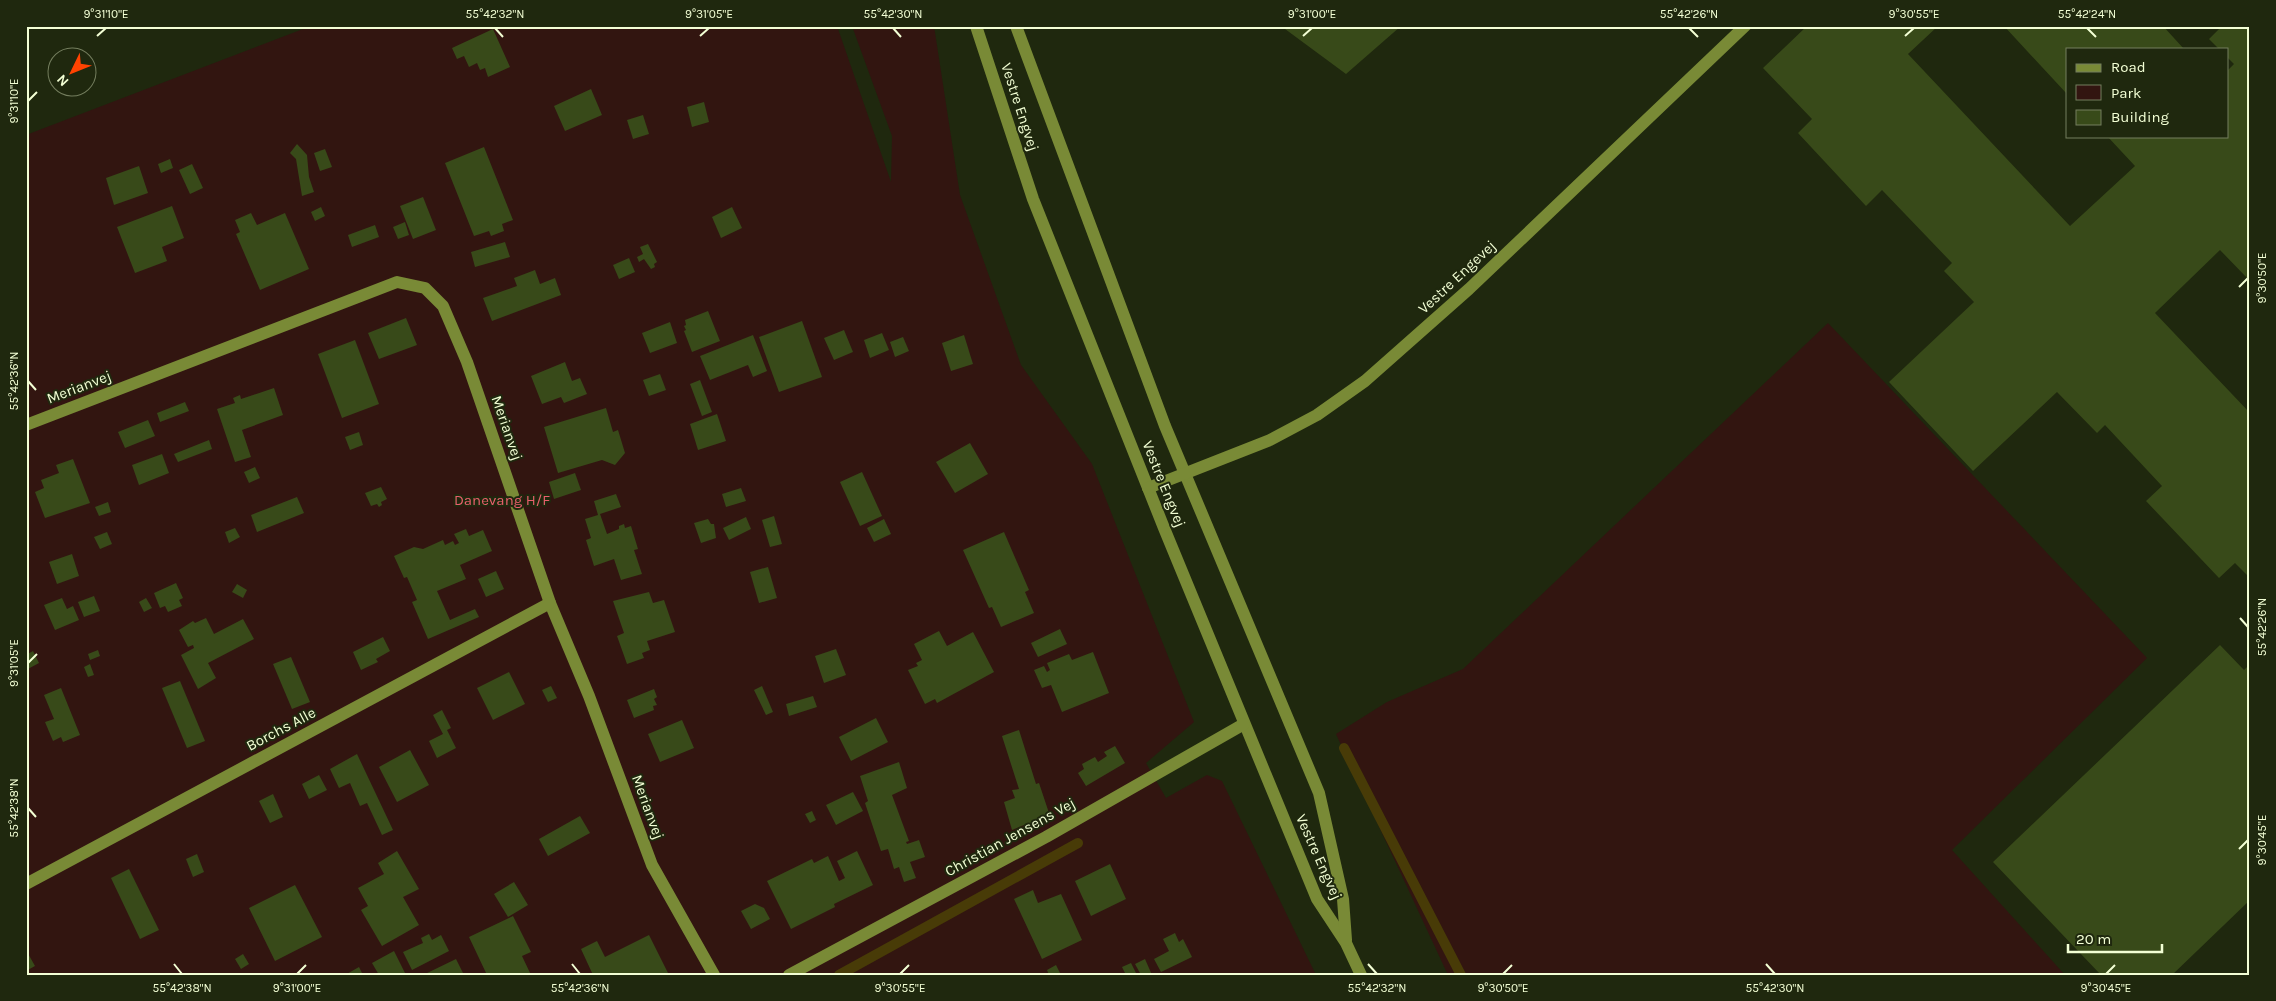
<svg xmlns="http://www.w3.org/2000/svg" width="2276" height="1001" viewBox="0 0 2276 1001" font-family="Karla,sans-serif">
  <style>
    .green { fill: #321510 }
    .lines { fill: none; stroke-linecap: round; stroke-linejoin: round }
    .stream { stroke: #483b07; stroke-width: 10 }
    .building { fill: #384a19 }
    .minor { stroke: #798a36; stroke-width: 12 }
    .ticks { fill: none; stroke: #f3ffd5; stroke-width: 2 }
    .labels { text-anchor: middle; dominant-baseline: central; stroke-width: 4; stroke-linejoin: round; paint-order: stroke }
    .street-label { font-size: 15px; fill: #f3ffd5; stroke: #1f280e }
    .park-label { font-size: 15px; fill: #e9606d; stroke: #1f280e }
    .neatline { fill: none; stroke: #f3ffd5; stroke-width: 2 }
    .ticks-label { font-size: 12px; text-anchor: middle; fill: #f3ffd5 }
  </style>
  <rect width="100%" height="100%" fill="#1f280e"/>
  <g class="green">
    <path d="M 311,26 L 837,26 L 891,182 L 892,136 L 852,26 L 934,26 L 960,195 L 1021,365 L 1092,464 L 1194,722 L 1146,763 L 1166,798 L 1207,775 L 1222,781 L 1316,975 L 26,975 L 26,135 Z"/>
    <path d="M 1828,323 L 2147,658 L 1952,850 L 2065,975 L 1448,975 L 1336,734 L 1387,702 L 1463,669 Z"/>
  </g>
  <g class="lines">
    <g class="stream">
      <path d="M 1344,748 L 1461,975"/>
      <path d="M 839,975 L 1078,843"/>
    </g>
  </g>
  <g class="building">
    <path d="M 1281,26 L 1401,26 L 1346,74 Z"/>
    <path d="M 1807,26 L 1828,26 L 1832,29 L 1835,26 L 1938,26 L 1908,54 L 2070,226 L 2135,166 L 2107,136 L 2227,136 L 2227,71 L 2234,64 L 2227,57 L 2227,49 L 2219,49 L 2209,39 L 2222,26 L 2250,26 L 2250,281 L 2220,250 L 2155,313 L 2250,413 L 2250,578 L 2235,563 L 2219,578 L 2146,501 L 2162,486 L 2105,425 L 2097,433 L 2057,392 L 1973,471 L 1889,382 L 1974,302 L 1944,271 L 1952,263 L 1882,190 L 1866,206 L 1798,133 L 1812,119 L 1763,68 Z"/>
    <path d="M 2004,26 L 2163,26 L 2184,49 L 2067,49 L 2067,94 Z"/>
    <path d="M 493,29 L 510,67 L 488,77 L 485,68 L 480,70 L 477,63 L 469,67 L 464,56 L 457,59 L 452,48 Z"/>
    <path d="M 591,89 L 602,115 L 565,131 L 554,106 Z"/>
    <path d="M 704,102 L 709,122 L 692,127 L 687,107 Z"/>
    <path d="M 643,115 L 649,134 L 633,139 L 627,120 Z"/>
    <path d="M 297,144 L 307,155 L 309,177 L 314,192 L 302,196 L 296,159 L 290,153 Z"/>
    <path d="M 484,147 L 513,220 L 502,224 L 504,231 L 491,236 L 489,231 L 474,236 L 445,163 Z"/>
    <path d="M 325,149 L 332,167 L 320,171 L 314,153 Z"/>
    <path d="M 170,159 L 173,168 L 161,173 L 158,164 Z"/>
    <path d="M 192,164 L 203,188 L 190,194 L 179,170 Z"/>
    <path d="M 139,166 L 148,193 L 114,205 L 106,178 Z"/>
    <path d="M 423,197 L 436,230 L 413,239 L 400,206 Z"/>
    <path d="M 172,206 L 184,238 L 162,247 L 167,261 L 135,273 L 117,227 Z"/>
    <path d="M 321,207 L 325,216 L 315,221 L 311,212 Z"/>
    <path d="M 732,207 L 742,228 L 721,238 L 712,217 Z"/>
    <path d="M 251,213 L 257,225 L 285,213 L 309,269 L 260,290 L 236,234 L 240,232 L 235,220 Z"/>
    <path d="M 405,222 L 409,235 L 398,239 L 393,227 Z"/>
    <path d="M 375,225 L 379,237 L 352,247 L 348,235 Z"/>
    <path d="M 505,242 L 510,257 L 475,267 L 471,252 Z"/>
    <path d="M 648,244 L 657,262 L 654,264 L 655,267 L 651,269 L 644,259 L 639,262 L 637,257 L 643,254 L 640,247 Z"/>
    <path d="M 629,258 L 635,272 L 619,279 L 613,265 Z"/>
    <path d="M 535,270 L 540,284 L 555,278 L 561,295 L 492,321 L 483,298 L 517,286 L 514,278 Z"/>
    <path d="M 708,311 L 720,341 L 692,352 L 684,331 L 686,330 L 684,326 L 686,325 L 685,320 Z"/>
    <path d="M 406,318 L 417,345 L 379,359 L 368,333 Z"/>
    <path d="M 802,321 L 822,377 L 779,392 L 759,337 Z"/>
    <path d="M 670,322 L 677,343 L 650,353 L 642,333 Z"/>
    <path d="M 844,330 L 853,352 L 834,360 L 824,338 Z"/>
    <path d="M 882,333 L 889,350 L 870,358 L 864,340 Z"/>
    <path d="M 753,335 L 767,371 L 753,377 L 748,365 L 710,380 L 700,356 Z"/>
    <path d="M 964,335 L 973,364 L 951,371 L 942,343 Z"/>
    <path d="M 903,337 L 909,351 L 895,357 L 890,342 Z"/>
    <path d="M 355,340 L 379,404 L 342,418 L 318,354 Z"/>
    <path d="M 565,362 L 572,381 L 580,378 L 587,394 L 564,403 L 561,397 L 542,404 L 531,376 Z"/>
    <path d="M 660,374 L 666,390 L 649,396 L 643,380 Z"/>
    <path d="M 700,380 L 712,412 L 702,416 L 690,384 Z"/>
    <path d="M 274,388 L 283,415 L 242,430 L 251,457 L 235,462 L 217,409 L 235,403 L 233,398 L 240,395 L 241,399 Z"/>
    <path d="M 185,402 L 189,411 L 160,422 L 157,413 Z"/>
    <path d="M 606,408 L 613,432 L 618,430 L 625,453 L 615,465 L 602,460 L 558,473 L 544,427 Z"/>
    <path d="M 717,414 L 726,441 L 698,450 L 690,424 Z"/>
    <path d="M 148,420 L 155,436 L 125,448 L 118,432 Z"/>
    <path d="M 359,432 L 363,445 L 350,450 L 345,437 Z"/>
    <path d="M 209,440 L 212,449 L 178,462 L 174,454 Z"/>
    <path d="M 970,443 L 988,474 L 955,493 L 936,462 Z"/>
    <path d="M 162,454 L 169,473 L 139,485 L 132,465 Z"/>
    <path d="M 73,459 L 90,503 L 45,518 L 35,492 L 44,488 L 41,480 L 59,473 L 56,465 Z"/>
    <path d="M 255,467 L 260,478 L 249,483 L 244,472 Z"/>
    <path d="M 862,472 L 882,516 L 860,526 L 840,482 Z"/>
    <path d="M 575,473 L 581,490 L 554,499 L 549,482 Z"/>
    <path d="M 381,487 L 387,499 L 381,502 L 382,505 L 379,507 L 377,504 L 371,506 L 365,493 Z"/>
    <path d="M 741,488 L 746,501 L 726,507 L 722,494 Z"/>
    <path d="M 616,494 L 621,507 L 600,514 L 607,534 L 619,529 L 619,526 L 624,524 L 625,528 L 631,526 L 638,549 L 634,550 L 642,574 L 621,580 L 614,559 L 594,566 L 586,540 L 591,538 L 585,519 L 598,515 L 594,501 Z"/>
    <path d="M 297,497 L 304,513 L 257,532 L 251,515 Z"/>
    <path d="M 108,502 L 111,512 L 99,516 L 95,507 Z"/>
    <path d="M 774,516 L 782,544 L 770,547 L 762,520 Z"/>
    <path d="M 746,517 L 751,529 L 729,540 L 723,528 Z"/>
    <path d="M 708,519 L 711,524 L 714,524 L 716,538 L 701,543 L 694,523 Z"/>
    <path d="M 884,519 L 891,534 L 874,542 L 867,528 Z"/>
    <path d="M 235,528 L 240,537 L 229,543 L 225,532 Z"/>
    <path d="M 466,529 L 469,536 L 483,530 L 492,551 L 460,565 L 466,579 L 437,591 L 450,620 L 475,609 L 479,617 L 428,639 L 412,602 L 417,600 L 407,577 L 404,578 L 394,556 L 414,547 L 423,549 L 443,540 L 445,545 L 453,541 L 455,545 L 459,543 L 454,534 Z"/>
    <path d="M 107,532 L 112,544 L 100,549 L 94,537 Z"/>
    <path d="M 1004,532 L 1029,590 L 1025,592 L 1034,613 L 1001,627 L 992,607 L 989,608 L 963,550 Z"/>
    <path d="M 72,554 L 79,576 L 57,584 L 49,562 Z"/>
    <path d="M 768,567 L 777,598 L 759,603 L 750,572 Z"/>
    <path d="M 496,571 L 504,589 L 486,597 L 478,579 Z"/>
    <path d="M 176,583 L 183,598 L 179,600 L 182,606 L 168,612 L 165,606 L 160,608 L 154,593 Z"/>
    <path d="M 237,584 L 247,590 L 243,598 L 232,592 Z"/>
    <path d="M 649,592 L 653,603 L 664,600 L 675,632 L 647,641 L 650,650 L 642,653 L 644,658 L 627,664 L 617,636 L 624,633 L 613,601 Z"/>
    <path d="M 94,596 L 100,611 L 84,617 L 78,602 Z"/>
    <path d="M 62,598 L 67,609 L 73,606 L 79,620 L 55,630 L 44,605 Z"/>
    <path d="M 146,598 L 152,608 L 144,612 L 139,602 Z"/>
    <path d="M 206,618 L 214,634 L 243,619 L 254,639 L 208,663 L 216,678 L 198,689 L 181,655 L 194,648 L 193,645 L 188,647 L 179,630 L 193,621 L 195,623 Z"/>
    <path d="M 1060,629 L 1067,644 L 1038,657 L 1031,643 Z"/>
    <path d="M 939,631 L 947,646 L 973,632 L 994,672 L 937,703 L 935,699 L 925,704 L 908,670 L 918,666 L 916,663 L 922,660 L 914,644 Z"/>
    <path d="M 383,637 L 390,651 L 376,659 L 378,662 L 361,670 L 353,652 Z"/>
    <path d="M 2220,645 L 2244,670 L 2250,664 L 2250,900 L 2172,975 L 2101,975 L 1993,862 Z"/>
    <path d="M 836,649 L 846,675 L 824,683 L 815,656 Z"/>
    <path d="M 98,650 L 100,656 L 90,660 L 88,654 Z"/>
    <path d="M 33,651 L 39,663 L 26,670 L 26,655 Z"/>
    <path d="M 1093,652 L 1109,693 L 1062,712 L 1051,685 L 1042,688 L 1034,670 L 1044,666 L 1047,672 L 1050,670 L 1047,663 L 1069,654 L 1072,660 Z"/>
    <path d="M 291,657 L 310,702 L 292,709 L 273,664 Z"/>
    <path d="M 90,664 L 94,675 L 88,677 L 84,667 Z"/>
    <path d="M 509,672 L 525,704 L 493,720 L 477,688 Z"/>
    <path d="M 180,681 L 205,741 L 187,748 L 162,688 Z"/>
    <path d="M 551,686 L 557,698 L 548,702 L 542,690 Z"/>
    <path d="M 762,686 L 773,712 L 766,715 L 754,690 Z"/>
    <path d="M 61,688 L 80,735 L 63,742 L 61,737 L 53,741 L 45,722 L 54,719 L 44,695 Z"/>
    <path d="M 654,689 L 657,697 L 654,699 L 657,705 L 653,706 L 654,710 L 634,718 L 627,700 Z"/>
    <path d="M 813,696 L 817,707 L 789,716 L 786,704 Z"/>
    <path d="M 442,710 L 451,728 L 447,730 L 456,748 L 437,758 L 429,741 L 443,734 L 433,715 Z"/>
    <path d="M 876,718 L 888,742 L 851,761 L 839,737 Z"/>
    <path d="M 682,720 L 694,748 L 660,762 L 648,734 Z"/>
    <path d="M 1019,730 L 1036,784 L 1039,783 L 1049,813 L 1025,827 L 1024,825 L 1012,830 L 1004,802 L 1015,798 L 1012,790 L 1019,789 L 1002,736 Z"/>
    <path d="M 1115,746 L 1125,763 L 1086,786 L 1078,773 L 1084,769 L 1082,764 L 1095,757 L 1098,762 L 1107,756 L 1104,752 Z"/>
    <path d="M 410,750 L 429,785 L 397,802 L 379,767 Z"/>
    <path d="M 357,754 L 393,830 L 382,835 L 367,803 L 360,806 L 350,783 L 339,788 L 330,769 Z"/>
    <path d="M 899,762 L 907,788 L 892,795 L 909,841 L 906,842 L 907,844 L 919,840 L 925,857 L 910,862 L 916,878 L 904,882 L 899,867 L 894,869 L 888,849 L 881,851 L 865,803 L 868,801 L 860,776 Z"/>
    <path d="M 319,775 L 327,790 L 309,799 L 302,784 Z"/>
    <path d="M 853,792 L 863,811 L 836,825 L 826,805 Z"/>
    <path d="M 273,794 L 283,817 L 270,823 L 259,801 Z"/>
    <path d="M 812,811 L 816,820 L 810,823 L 805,814 Z"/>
    <path d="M 580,816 L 590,833 L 548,856 L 539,839 Z"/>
    <path d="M 397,851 L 419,889 L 403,897 L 419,925 L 382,946 L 361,910 L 368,906 L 358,888 L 384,874 L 378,863 Z"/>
    <path d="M 857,851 L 873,885 L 834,904 L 835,907 L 791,929 L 767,881 L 812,859 L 814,863 L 828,856 L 839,881 L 845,878 L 837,861 Z"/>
    <path d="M 197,854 L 204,872 L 193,877 L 186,859 Z"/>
    <path d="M 1110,864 L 1126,899 L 1091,916 L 1075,881 Z"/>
    <path d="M 129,869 L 159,930 L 140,939 L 111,878 Z"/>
    <path d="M 514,882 L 528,905 L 508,917 L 494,894 Z"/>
    <path d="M 295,885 L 322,937 L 275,961 L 249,908 Z"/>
    <path d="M 1033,890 L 1038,903 L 1061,894 L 1082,940 L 1042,959 L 1014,899 Z"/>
    <path d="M 755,904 L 764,908 L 770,919 L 751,929 L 741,911 Z"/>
    <path d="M 513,916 L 531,952 L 522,956 L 531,975 L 487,975 L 469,937 Z"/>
    <path d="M 1175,933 L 1179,942 L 1183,939 L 1192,957 L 1161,972 L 1154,959 L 1169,951 L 1163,939 Z"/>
    <path d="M 429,934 L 432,940 L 441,935 L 449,951 L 412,970 L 403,952 L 423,943 L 421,938 Z"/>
    <path d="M 649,935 L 669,975 L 593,975 L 581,949 L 597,941 L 605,957 Z"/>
    <path d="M 26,950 L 35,966 L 26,971 Z"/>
    <path d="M 394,951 L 406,975 L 379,975 L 372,963 Z"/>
    <path d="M 243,954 L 249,964 L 241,969 L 235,959 Z"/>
    <path d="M 456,959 L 464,975 L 423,975 Z"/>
    <path d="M 1145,959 L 1152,975 L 1141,975 L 1135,964 Z"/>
    <path d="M 1131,963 L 1137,975 L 1126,975 L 1122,967 Z"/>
    <path d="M 1056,965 L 1061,975 L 1049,975 L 1047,970 Z"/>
    <path d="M 359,967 L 363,975 L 345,975 Z"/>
  </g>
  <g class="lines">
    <g class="minor">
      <path d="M 976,26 L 1033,199 L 1164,528 L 1317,899 L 1346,943 L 1361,975"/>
      <path d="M 1016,26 L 1165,426 L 1319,793 L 1343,899 L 1346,940"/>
      <path d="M 26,425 L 397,282 L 425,288 L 443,306 L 467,362 L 550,603 L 589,696 L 652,865 L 714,975"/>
      <path d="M 1148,488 L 1270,440 L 1317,415 L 1365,381 L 1469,289 L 1745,26"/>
      <path d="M 26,884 L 550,603"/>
      <path d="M 789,975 L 1046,837 L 1244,724"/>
    </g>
  </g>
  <path class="ticks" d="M 495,28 L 503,37M 893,28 L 901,37M 1689,28 L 1698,37M 2087,28 L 2096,37M 97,36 L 106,28M 700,36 L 709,28M 1303,36 L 1312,28M 1905,36 L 1914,28M 28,101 L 37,92M 2239,287 L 2248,278M 28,381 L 36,390M 2240,618 L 2248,627M 28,663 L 37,654M 28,808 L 36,817M 2239,849 L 2248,840M 174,964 L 182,974M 572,964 L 580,974M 1368,964 L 1377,974M 1766,964 L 1775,974M 297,974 L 306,965M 900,974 L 909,965M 1503,974 L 1512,965M 2106,974 L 2115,965"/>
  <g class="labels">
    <g class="street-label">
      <text transform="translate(1020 107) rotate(72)">Vestre Engvej</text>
      <text transform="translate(1457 277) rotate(-43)">Vestre Engevej</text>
      <text transform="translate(79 387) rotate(-21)">Merianvej</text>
      <text transform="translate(507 428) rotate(71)">Merianvej</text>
      <text transform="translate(1164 484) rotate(68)">Vestre Engvej</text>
      <text transform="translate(281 729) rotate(-28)">Borchs Alle</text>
      <text transform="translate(648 807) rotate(70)">Merianvej</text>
      <text transform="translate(1010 837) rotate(-29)">Christian Jensens Vej</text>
      <text transform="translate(1319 857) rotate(66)">Vestre Engvej</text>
    </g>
    <g class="park-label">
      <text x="502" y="500">Danevang H/F</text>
    </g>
  </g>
  <rect width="2276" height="1001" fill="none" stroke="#1f280e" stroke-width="55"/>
  <rect x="2066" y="48" width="162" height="90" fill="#1f280e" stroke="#747e5e"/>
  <rect x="2076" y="64" width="25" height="8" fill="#798a36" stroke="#747e5e"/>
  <text x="2111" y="72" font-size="15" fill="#f3ffd5">Road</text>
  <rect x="2076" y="85" width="25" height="15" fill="#321510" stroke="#747e5e"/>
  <text x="2111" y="98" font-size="15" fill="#f3ffd5">Park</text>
  <rect x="2076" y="110" width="25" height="15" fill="#384a19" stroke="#747e5e"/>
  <text x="2111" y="122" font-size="15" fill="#f3ffd5">Building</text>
  <g transform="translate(72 72) rotate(227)"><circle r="24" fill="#1f280e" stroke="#747e5e"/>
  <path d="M0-4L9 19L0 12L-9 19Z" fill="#ff4301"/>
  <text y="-8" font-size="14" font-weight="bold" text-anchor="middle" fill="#f3ffd5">N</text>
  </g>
  <path d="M2068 944v8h94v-8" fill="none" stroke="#f3ffd5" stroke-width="2.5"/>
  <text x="2076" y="944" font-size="15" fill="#f3ffd5" stroke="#1f280e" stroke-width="4" paint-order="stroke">20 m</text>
  <rect x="28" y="28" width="2220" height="946" class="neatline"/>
  <g class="ticks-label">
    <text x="106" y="18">9°31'10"E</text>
    <text x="495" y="18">55°42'32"N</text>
    <text x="709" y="18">9°31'05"E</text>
    <text x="893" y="18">55°42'30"N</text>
    <text x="1312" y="18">9°31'00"E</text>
    <text x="1689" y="18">55°42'26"N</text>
    <text x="1914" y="18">9°30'55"E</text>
    <text x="2087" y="18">55°42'24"N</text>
    <text transform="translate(14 101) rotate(-90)" y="4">9°31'10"E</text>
    <text transform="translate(2262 278) rotate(-90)" y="4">9°30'50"E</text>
    <text transform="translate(14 381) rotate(-90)" y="4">55°42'36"N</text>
    <text transform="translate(2262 627) rotate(-90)" y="4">55°42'26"N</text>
    <text transform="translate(14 663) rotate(-90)" y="4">9°31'05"E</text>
    <text transform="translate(14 808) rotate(-90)" y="4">55°42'38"N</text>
    <text transform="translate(2262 840) rotate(-90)" y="4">9°30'45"E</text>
    <text x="182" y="992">55°42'38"N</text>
    <text x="297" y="992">9°31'00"E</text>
    <text x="580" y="992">55°42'36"N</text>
    <text x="900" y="992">9°30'55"E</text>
    <text x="1377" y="992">55°42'32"N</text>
    <text x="1503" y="992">9°30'50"E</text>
    <text x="1775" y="992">55°42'30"N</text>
    <text x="2106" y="992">9°30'45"E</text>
  </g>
</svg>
